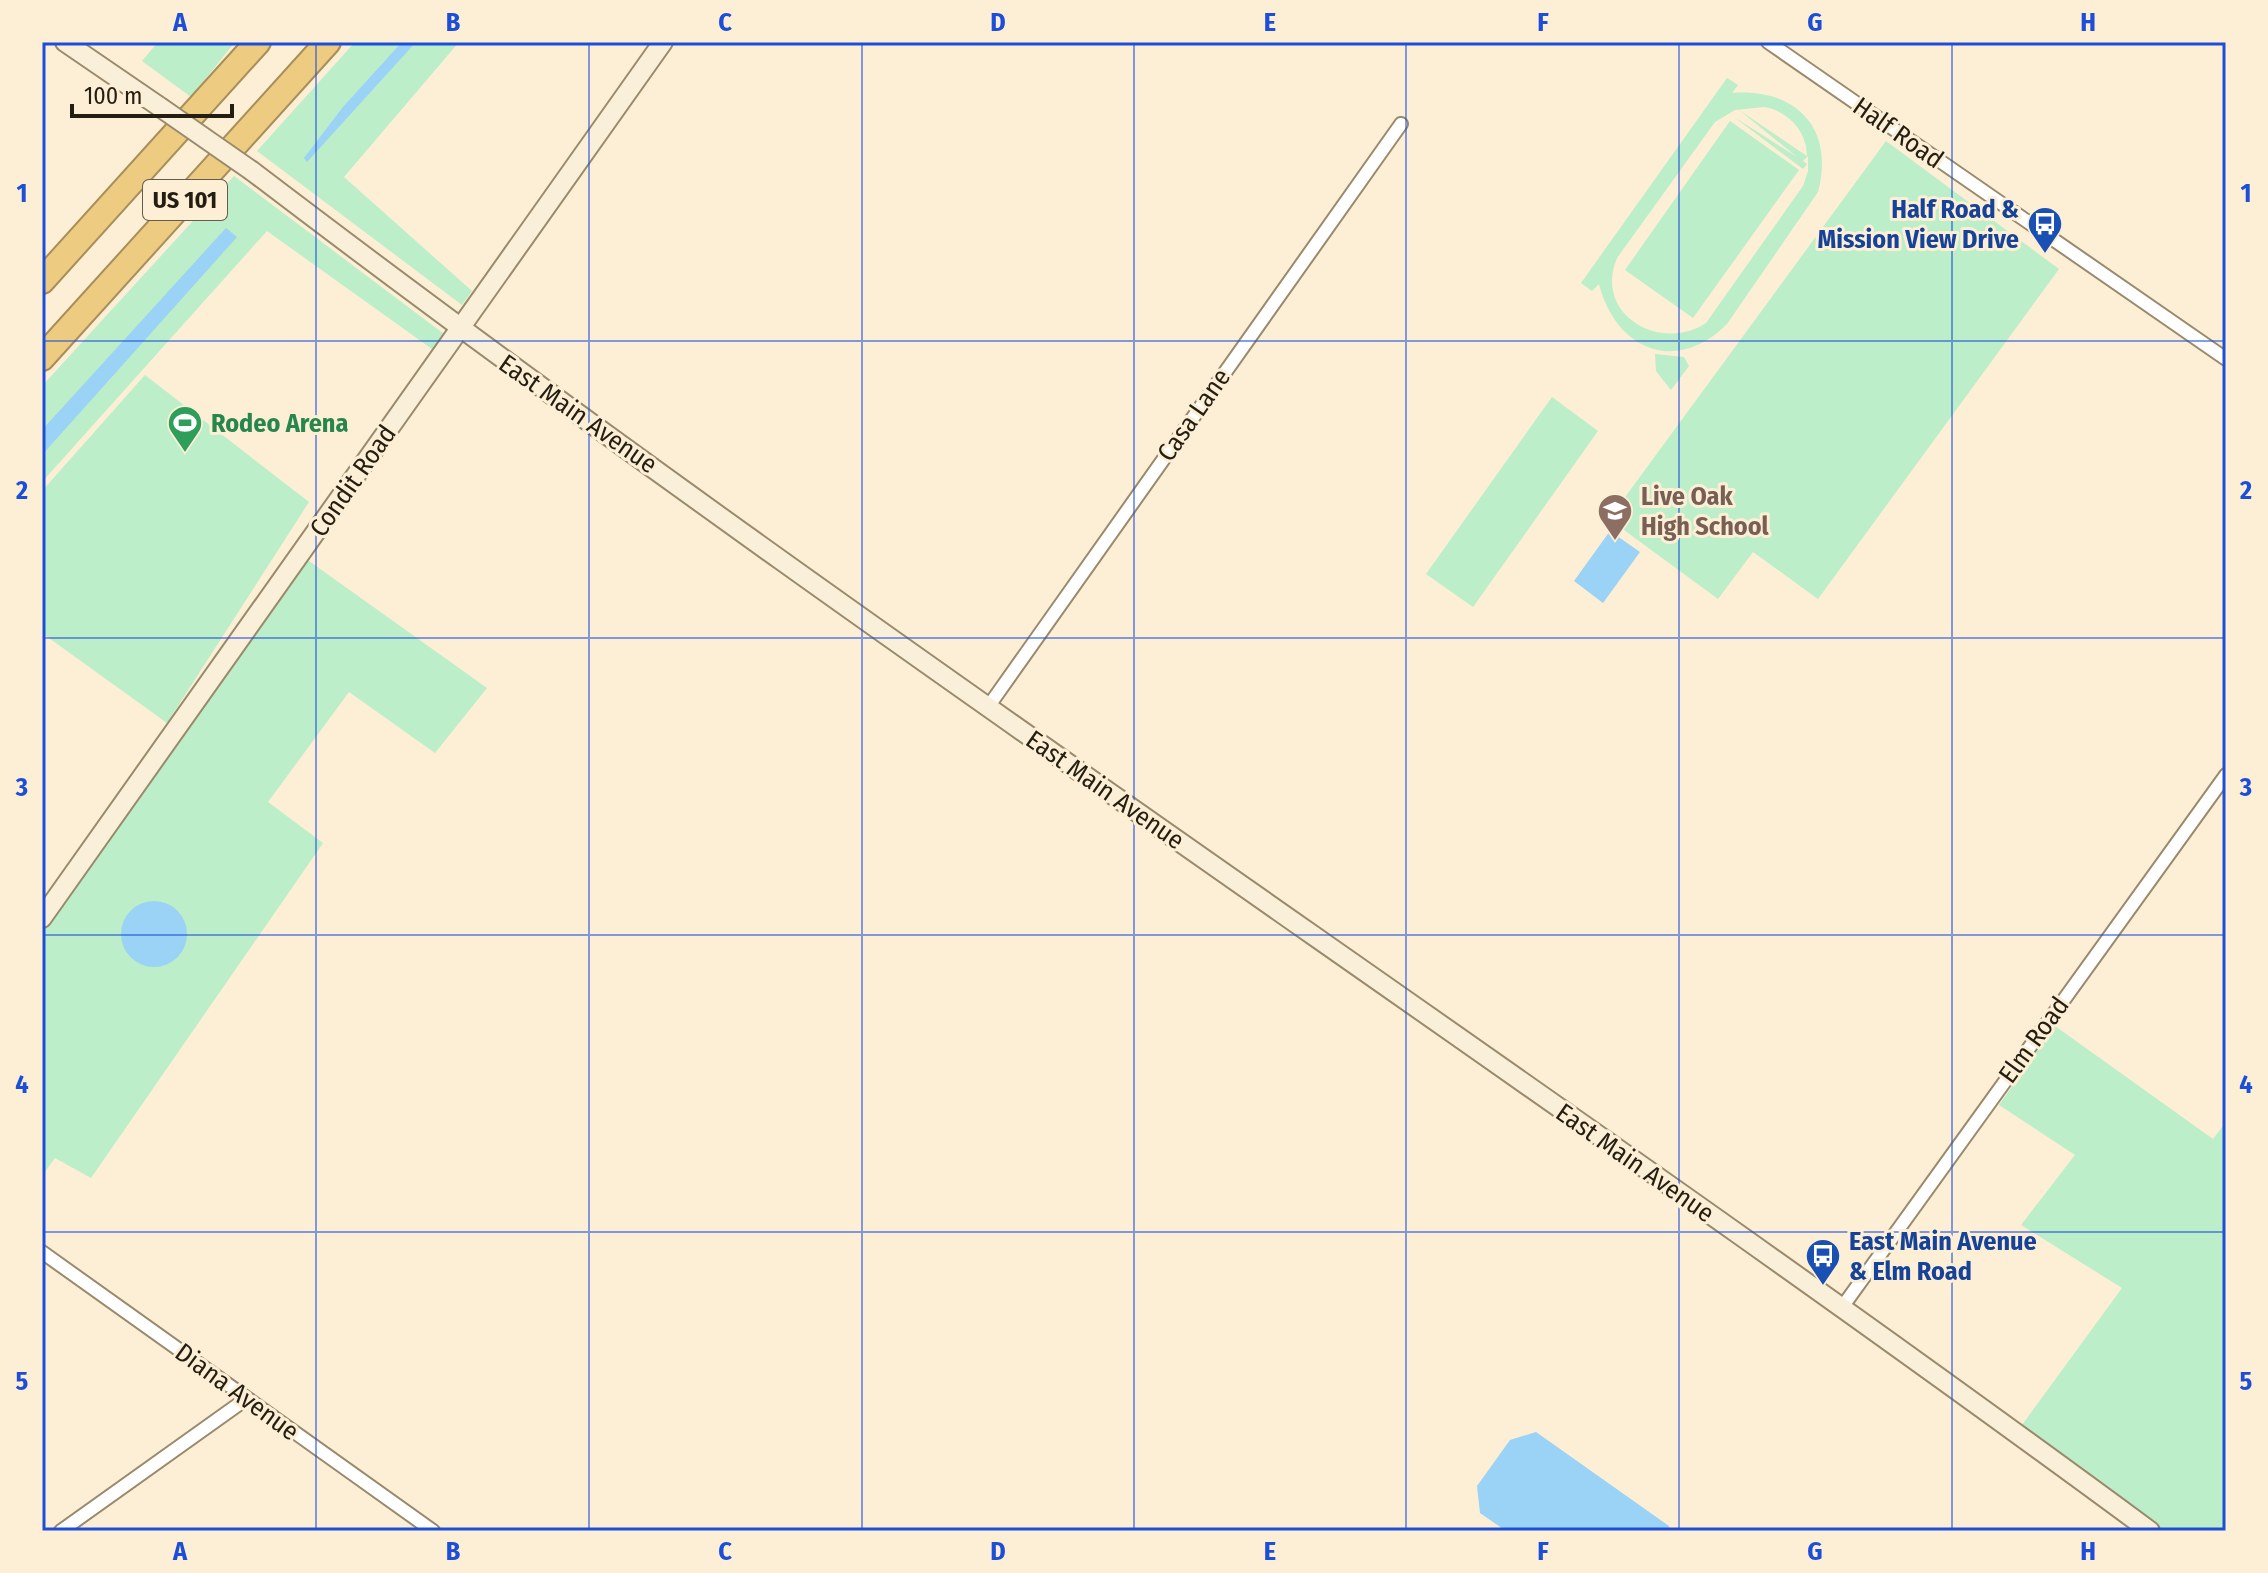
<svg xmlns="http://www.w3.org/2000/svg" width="2268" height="1573" viewBox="0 0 2268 1573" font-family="'Fira Sans Condensed',sans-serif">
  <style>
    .green { fill: #bbeec9; fill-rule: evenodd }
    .water { fill: #9ad3f5 }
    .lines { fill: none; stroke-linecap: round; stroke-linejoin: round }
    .street-casing { stroke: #998a6c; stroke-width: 16 }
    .secondary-casing { stroke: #998a6c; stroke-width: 22 }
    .highway-casing { stroke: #a78e5a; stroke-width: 28 }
    .street { stroke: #fff; stroke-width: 12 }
    .secondary { stroke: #faefd9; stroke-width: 18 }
    .highway { stroke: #edcb81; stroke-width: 24 }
    .secondary-bridge-casing { stroke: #998a6c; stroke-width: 22; stroke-linecap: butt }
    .secondary-bridge { stroke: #faefd9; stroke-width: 18 }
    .grid { fill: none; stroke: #1d4ed8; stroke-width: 2; stroke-opacity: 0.55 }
    .labels { text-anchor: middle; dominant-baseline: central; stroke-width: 6; stroke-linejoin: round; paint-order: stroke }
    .shield { fill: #fcefd5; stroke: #655d4c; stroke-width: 2 }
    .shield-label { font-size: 24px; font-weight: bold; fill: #241e12 }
    .street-label { font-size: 26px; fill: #241e12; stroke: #fcefd5 }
    .transit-label { font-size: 26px; font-weight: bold; fill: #164399; stroke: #fcefd5; text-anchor: end }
    .leisure-label { font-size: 26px; font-weight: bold; fill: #27864d; stroke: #fcefd5; text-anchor: start }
    .education-label { font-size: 26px; font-weight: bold; fill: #785e54; stroke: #fcefd5; text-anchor: start }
    .neatline { fill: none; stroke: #1d4ed8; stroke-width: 3 }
    .grid-label { font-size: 26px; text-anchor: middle; font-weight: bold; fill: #1d4ed8 }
  </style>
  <rect width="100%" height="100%" fill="#fcefd5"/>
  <g class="green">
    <path d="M 158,42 L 235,42 L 191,97 L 142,61 Z"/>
    <path d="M 355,42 L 459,42 L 344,177 L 472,291 L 462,305 L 257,151 Z"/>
    <path d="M 1727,78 L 1738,85 L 1732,93 C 1796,88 1835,128 1818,192 L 1727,324 C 1676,375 1616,350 1599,284 L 1592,291 L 1581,283 ZM 1764,107 C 1788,111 1807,131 1807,156 L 1739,110 L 1797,157 L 1734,117 L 1803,169 L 1807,164 L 1803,161 L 1808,156 L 1808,171 L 1803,186 L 1706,323 C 1661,353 1593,315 1617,258 L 1715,122 L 1735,110 Z"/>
    <path d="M 1730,121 L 1799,170 L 1693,318 L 1625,270 Z"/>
    <path d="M 1886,141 L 2059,269 L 1818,599 L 1753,552 L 1718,599 L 1609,519 Z"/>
    <path d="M 234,176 L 444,334 L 432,349 L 267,231 L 42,482 L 42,386 Z"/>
    <path d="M 1655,354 L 1684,357 L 1689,366 L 1671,390 L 1656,371 Z"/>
    <path d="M 145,375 L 309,502 L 167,723 L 42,633 L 42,491 Z"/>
    <path d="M 1552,397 L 1598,431 L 1473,607 L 1426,574 Z"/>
    <path d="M 302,556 L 487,688 L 435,753 L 349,692 L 268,802 L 323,843 L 91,1178 L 55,1158 L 42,1176 L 42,919 Z"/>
    <path d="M 2055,1026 L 2213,1139 L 2226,1122 L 2226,1531 L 2162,1531 L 2019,1429 L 2122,1288 L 2021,1225 L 2075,1155 L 1999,1105 Z"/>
  </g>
  <g class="water">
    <path d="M 402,42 L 416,42 L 307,162 L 304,158 L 343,107 Z"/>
    <path d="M 226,228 L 237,237 L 42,455 L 42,430 Z"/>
    <path d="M 1610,531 L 1640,552 L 1603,603 L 1574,581 Z"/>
    <circle cx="154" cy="934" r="33"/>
    <path d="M 1536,1432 L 1669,1526 L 1670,1531 L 1506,1531 L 1480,1513 L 1477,1486 L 1510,1440 Z"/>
  </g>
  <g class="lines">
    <defs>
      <g id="street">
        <path d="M 1768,42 L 2226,359"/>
        <path d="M 988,707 L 1401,124"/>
        <path d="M 42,1252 L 433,1531"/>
        <path d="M 1843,1306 L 2226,775"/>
        <path d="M 61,1531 L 246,1399"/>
      </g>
      <g id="secondary">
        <path d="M 65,42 L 160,107"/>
        <path d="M 252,171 C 871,643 1523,1069 2150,1531"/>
        <path d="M 42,918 L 663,42"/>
      </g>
      <g id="highway">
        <path d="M 42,281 L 258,42"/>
        <path d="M 42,358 L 328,42"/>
      </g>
    </defs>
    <use href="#street" class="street-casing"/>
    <use href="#secondary" class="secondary-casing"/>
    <use href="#highway" class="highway-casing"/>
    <use href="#street" class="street"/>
    <use href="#secondary" class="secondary"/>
    <use href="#highway" class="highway"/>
    <defs>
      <path id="secondary-bridge" d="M 160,107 L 252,171"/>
    </defs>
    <use href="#secondary-bridge" class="secondary-bridge-casing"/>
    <use href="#secondary-bridge" class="secondary-bridge"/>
  </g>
  <path class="grid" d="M 316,42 L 316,1531M 589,42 L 589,1531M 862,42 L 862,1531M 1134,42 L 1134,1531M 1406,42 L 1406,1531M 1679,42 L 1679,1531M 1952,42 L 1952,1531M 42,341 L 2226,341M 42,638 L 2226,638M 42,935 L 2226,935M 42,1232 L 2226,1232"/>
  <defs>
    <symbol id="bus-pin" viewBox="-11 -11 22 30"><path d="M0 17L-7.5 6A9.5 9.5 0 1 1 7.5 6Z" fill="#1a4fb4" stroke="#fcefd5"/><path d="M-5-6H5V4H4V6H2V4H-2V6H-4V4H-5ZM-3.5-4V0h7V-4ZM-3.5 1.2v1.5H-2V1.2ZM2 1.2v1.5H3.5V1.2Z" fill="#fff"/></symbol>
    <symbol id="stadium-pin" viewBox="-11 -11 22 30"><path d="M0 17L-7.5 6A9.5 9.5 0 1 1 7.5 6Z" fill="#2e9e5b" stroke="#fcefd5"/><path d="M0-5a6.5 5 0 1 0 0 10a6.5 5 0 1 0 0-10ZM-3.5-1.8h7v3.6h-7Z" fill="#fff"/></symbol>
    <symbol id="school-pin" viewBox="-11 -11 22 30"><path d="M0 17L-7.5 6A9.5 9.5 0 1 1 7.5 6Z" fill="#8d6e63" stroke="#fcefd5"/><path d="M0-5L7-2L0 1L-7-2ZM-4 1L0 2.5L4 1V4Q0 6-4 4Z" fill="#fff"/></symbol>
  </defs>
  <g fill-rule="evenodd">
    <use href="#bus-pin" x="2025" y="204" width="40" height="54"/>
    <use href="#stadium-pin" x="165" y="403" width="40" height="54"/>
    <use href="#school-pin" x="1595" y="491" width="40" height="54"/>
    <use href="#bus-pin" x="1803" y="1236" width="40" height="54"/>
  </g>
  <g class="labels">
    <rect class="shield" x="143" y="180" width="84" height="40" rx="6"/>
    <g class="shield-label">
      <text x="185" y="200">US 101</text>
    </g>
    <g class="street-label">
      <text transform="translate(1898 133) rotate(35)">Half Road</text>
      <text transform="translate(578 414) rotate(35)">East Main Avenue</text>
      <text transform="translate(1194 415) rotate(-55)">Casa Lane</text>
      <text transform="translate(353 481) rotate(-55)">Condit Road</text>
      <text transform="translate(1105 790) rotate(35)">East Main Avenue</text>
      <text transform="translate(2034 1040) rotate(-54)">Elm Road</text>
      <text transform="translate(1635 1163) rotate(35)">East Main Avenue</text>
      <text transform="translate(237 1392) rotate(36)">Diana Avenue</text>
    </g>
    <g class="transit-label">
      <text x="2019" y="209">Half Road &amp;<tspan x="2019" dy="30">Mission View Drive</tspan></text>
      <text x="1849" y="1241" text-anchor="start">East Main Avenue<tspan x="1849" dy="30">&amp; Elm Road</tspan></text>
    </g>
    <g class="leisure-label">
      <text x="211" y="423">Rodeo Arena</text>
    </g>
    <g class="education-label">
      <text x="1641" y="496">Live Oak<tspan x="1641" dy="30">High School</tspan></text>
    </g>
  </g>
  <rect width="2268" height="1573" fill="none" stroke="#fcefd5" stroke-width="88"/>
  <path d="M72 104v12h160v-12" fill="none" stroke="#241e12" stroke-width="4"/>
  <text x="84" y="104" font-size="24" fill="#241e12" stroke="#fcefd5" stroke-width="6" paint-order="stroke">100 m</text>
  <rect x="44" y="44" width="2180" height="1485" class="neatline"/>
  <g class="grid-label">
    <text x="180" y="31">A</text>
    <text x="453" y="31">B</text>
    <text x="725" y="31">C</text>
    <text x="998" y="31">D</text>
    <text x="1270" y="31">E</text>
    <text x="1543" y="31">F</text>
    <text x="1815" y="31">G</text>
    <text x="2088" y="31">H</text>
    <text x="22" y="202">1</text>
    <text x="2246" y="202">1</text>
    <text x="22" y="499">2</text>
    <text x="2246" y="499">2</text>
    <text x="22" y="796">3</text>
    <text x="2246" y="796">3</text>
    <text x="22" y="1093">4</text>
    <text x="2246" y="1093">4</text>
    <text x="22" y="1390">5</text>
    <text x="2246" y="1390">5</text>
    <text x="180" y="1560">A</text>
    <text x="453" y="1560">B</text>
    <text x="725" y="1560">C</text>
    <text x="998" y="1560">D</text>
    <text x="1270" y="1560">E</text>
    <text x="1543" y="1560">F</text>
    <text x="1815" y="1560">G</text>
    <text x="2088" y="1560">H</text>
  </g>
</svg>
